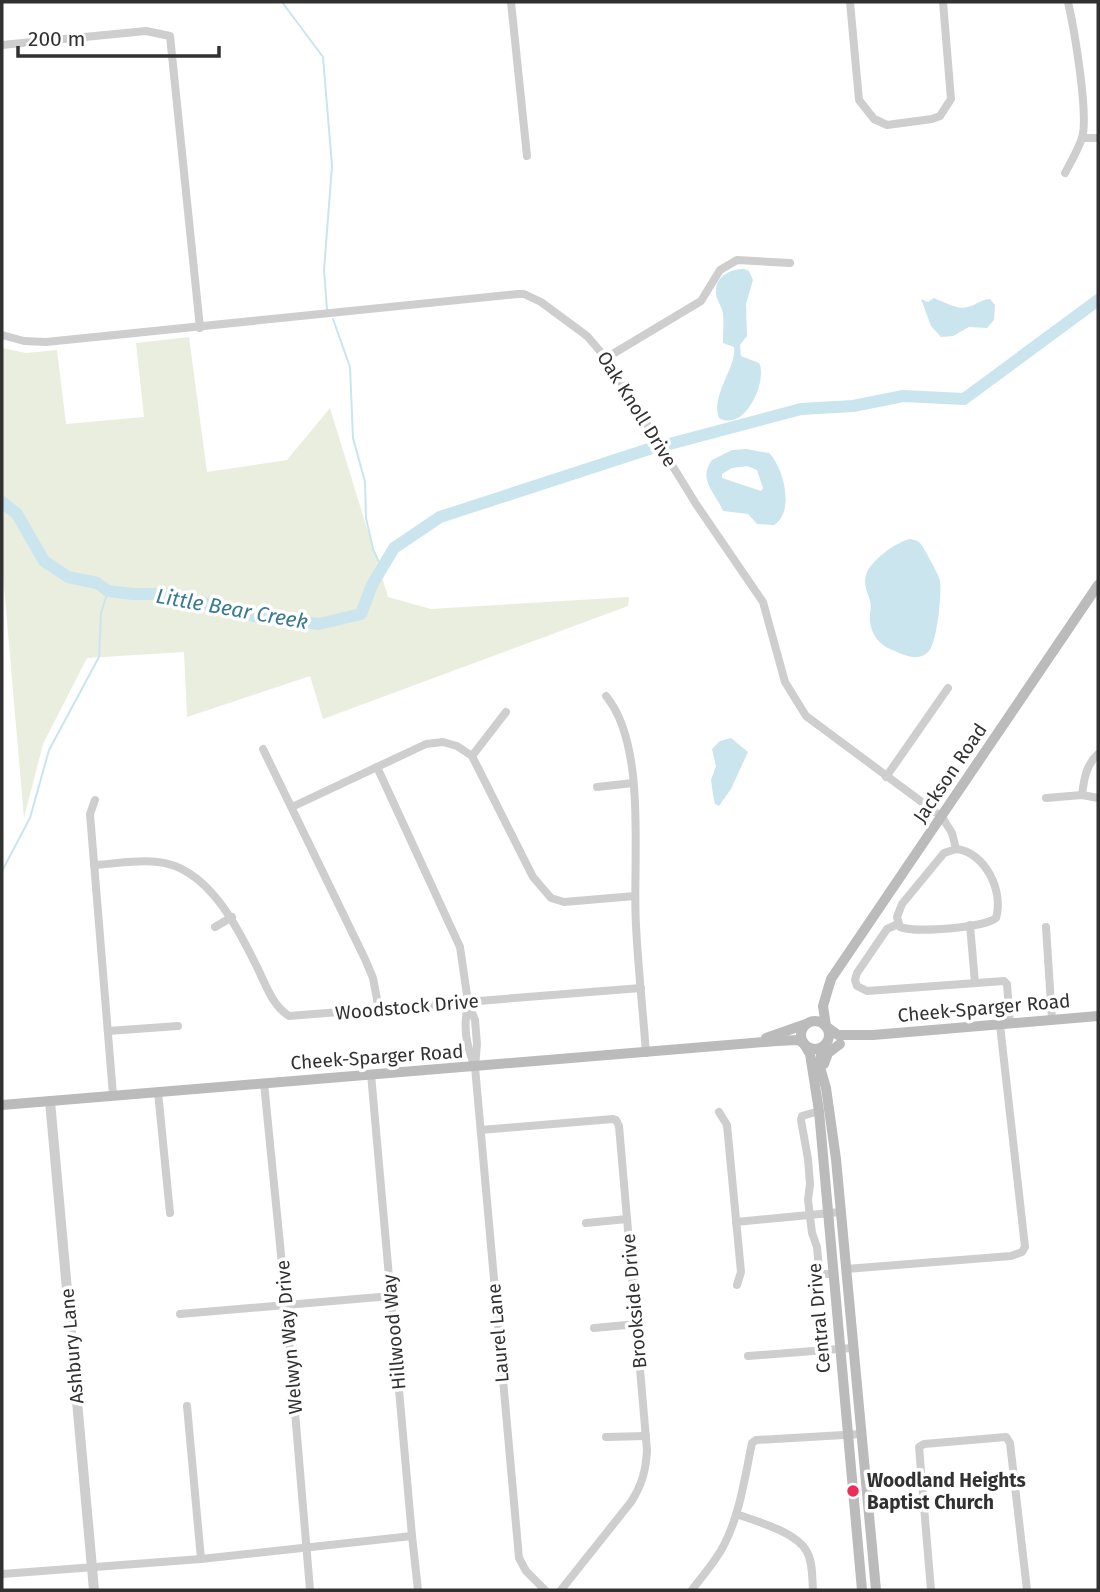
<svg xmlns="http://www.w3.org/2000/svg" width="1100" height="1592" viewBox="0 0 1100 1592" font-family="'Fira Sans',sans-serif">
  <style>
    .green { fill: #e9eedf }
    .water { fill: #cae5ee; fill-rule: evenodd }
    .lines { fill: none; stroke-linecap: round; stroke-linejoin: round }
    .stream { stroke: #cae5ee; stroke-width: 2 }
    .river { stroke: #cae5ee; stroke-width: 12 }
    .minor { stroke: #cecece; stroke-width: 8 }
    .tertiary { stroke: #cecece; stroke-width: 10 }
    .secondary { stroke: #bbb; stroke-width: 10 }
    .poi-dot { fill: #ec2f57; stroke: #fff; stroke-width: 2.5 }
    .labels { text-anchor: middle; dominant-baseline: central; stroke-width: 7; stroke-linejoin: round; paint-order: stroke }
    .street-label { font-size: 19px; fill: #313131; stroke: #fff }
    .poi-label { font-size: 19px; font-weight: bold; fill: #313131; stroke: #fff; text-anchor: start }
    .water-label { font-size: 21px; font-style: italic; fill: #397a90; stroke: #fff }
  </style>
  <rect width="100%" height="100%" fill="#fff"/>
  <path class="green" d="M 189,337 L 207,472 L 287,460 L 330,408 L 388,597 L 431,609 L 629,597 L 628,606 L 323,719 L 310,676 L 187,717 L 184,652 L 87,658 L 43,744 L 24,818 L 2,563 L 2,348 L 26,353 L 57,350 L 66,424 L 144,417 L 136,343 Z"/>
  <g class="water">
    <path d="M 744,269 L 749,271 L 753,280 L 746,304 L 747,336 L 740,345 L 741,356 L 759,363 C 768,379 746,433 719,418 C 710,396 737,367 734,347 L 723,343 C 723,334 724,324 723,314 C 722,306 716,300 716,292 C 715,276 731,269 744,269 Z"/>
    <path d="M 934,298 C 945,302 956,310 968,307 C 976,305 982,299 990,299 L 995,305 L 994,320 L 987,328 L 969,327 L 953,336 L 941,337 L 931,326 L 921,299 L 928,302 Z"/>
    <path d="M 746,449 L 769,453 C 784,468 795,512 774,525 L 757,524 L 748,514 L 723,511 C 716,493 697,480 712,460 L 732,450 ZM 747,466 L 757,470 L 763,488 L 761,491 L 722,478 L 722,474 L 732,468 Z"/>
    <path d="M 910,539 C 915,540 917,540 920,543 C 923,546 940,577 940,581 C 942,593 937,647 927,653 C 915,662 903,654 892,650 C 879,644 873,637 870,623 C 869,615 872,608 870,601 C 868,593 863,585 866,575 C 870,561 896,542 910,539 Z"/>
    <path d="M 731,738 L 748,752 L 731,789 L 719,806 L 715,804 L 713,795 L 711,780 L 716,766 L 712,749 L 720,741 Z"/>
  </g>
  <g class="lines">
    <g class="stream">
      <path d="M 282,2 L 323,57 L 332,166 L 324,270 L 327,309"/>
      <path d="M 333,319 L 350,367 L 353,438 L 365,482 L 366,518 L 373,549 L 382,569"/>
      <path d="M 2,871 L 30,818 L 49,750 L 99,657 L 101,613 L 108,591"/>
    </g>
    <g class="river">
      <path d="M 662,446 L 801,409 L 853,406 L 903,396 L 964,399 L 1098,300"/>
      <path d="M 2,502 L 17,514 L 44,561 L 68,577 L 97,583 L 108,591 L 133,594 L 169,594 L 258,617 L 319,624 L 361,614 L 372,585 L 394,548 L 440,517 L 649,449"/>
    </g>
    <g class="minor">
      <path d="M 511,2 L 527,156"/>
      <path d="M 850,2 L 859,100 L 874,119 L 887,125 L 932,119 L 940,116 L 951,99 L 943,2"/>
      <path d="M 2,45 L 146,31 L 170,36 L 200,328"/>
      <path d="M 1082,138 L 1098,138"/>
      <path d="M 1065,173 C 1071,162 1078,150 1082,138 C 1089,115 1074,28 1068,2"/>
      <path d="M 2,335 L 24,341 L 46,342 L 518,294 L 524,294 L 541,302 L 587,336 L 606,358 L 696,504 L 763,602 L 785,682 L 806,716 L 942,817 L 952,833 L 956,849"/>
      <path d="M 606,358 L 701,301 L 720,270 L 737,260 L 790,263"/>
      <path d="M 606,696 C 648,747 632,863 636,925 C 638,968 643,1011 646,1053"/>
      <path d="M 263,749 L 365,959 L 373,978 L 379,1010"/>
      <path d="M 472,756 L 506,712"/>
      <path d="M 377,767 L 460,947 L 468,1002 L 475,1020 L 477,1044 L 475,1067 L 519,1558 L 526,1571 L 545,1590"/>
      <path d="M 886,777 L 948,688"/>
      <path d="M 597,787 L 633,783"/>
      <path d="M 1082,795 C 1084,779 1086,765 1098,754"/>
      <path d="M 1046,798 L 1082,795 L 1098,798"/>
      <path d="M 95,800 L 90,814 L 113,1095"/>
      <path d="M 292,807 L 426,744 L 443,742 L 457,746 L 472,756 L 533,877 L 551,898 L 564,902 L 635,896"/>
      <path d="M 956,849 C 985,852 1004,891 996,918 C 984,928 914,933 900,927 L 897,917 L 902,904 L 944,853 Z"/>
      <path d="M 94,865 C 115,864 138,859 158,862 C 208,867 238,928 257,967 C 266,985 272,1005 289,1016 L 641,988"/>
      <path d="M 898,924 L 887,929 L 857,973 L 855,980 L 857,986 L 867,991 L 1004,981 L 1007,984 L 1010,1024"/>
      <path d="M 970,925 L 975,983"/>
      <path d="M 215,927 L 232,917"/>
      <path d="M 1046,927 L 1052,1020"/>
      <path d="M 468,1005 C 463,1027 466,1044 474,1064"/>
      <path d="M 108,1031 L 178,1026"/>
      <path d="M 371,1074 L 412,1536 L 418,1590"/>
      <path d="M 264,1083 L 286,1305 L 310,1590"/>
      <path d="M 158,1092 L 170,1213"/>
      <path d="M 819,1111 L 802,1116 L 801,1120 L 808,1159 L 810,1184 L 808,1200 L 812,1233 L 817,1247 L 819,1269 L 822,1274 L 833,1274"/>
      <path d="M 719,1112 L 727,1125 L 741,1272 L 737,1285"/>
      <path d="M 481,1130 L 613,1119 L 616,1120 L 619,1126 L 647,1450 C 646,1470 642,1485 631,1502 L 561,1590"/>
      <path d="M 736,1222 L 841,1212"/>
      <path d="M 586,1223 L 627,1219"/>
      <path d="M 846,1269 L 1011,1256 L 1022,1252 L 1025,1247 L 1000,1025"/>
      <path d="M 180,1314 L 391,1296"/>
      <path d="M 594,1328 L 637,1324"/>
      <path d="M 748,1356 L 852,1348"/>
      <path d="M 187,1406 L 201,1559"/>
      <path d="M 606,1437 L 646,1436"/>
      <path d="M 736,1514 C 756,1521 797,1532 807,1552 C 813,1563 812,1578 813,1590"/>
      <path d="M 2,1574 L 201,1559 L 412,1536"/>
      <path d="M 692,1590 C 703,1575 716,1561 724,1545 C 740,1514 745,1476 752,1443 L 756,1440 L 861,1434"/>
      <path d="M 931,1590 L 919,1447 L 924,1444 L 1006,1437 L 1010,1443 L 1027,1590"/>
    </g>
    <path class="tertiary" d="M 50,1101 L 94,1590"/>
    <g class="secondary">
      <circle cx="815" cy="1035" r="14"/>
      <path d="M 826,1026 L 823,1006 L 831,979 L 1098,585"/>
      <path d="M 827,1027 L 838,1035 L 873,1035 L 1098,1016"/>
      <path d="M 766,1038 L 806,1024"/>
      <path d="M 804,1044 L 810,1054 L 819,1111 L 862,1590"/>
      <path d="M 823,1047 L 819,1064 L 826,1088 L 836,1159 L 876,1590"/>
      <path d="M 824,1064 L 828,1053 L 840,1044"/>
      <path d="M 2,1105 L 777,1041 L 798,1040 L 803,1043"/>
    </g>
  </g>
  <circle class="poi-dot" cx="853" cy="1491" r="7"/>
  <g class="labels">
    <g class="street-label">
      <text transform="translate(637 409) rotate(58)">Oak Knoll Drive</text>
      <text transform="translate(950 773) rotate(-56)">Jackson Road</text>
      <text transform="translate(407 1007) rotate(-5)">Woodstock Drive</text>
      <text transform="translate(984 1008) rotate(-5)">Cheek-Sparger Road</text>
      <text transform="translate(377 1057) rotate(-4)">Cheek-Sparger Road</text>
      <text transform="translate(634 1301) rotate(-95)">Brookside Drive</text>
      <text transform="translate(819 1318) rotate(-95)">Central Drive</text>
      <text transform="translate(394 1332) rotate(-95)">Hillwood Way</text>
      <text transform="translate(498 1333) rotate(-95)">Laurel Lane</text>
      <text transform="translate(289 1337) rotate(-95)">Welwyn Way Drive</text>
      <text transform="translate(72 1346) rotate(-95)">Ashbury Lane</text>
    </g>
    <g class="poi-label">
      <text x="867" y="1480">Woodland Heights<tspan x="867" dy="22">Baptist Church</tspan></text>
    </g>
    <g class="water-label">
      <text transform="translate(232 609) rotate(10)">Little Bear Creek</text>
    </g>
  </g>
  <rect width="1100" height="1592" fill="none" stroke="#313131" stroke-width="7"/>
  <path d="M18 46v10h201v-10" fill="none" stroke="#313131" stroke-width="3.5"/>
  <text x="28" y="46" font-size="21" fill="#313131" stroke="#ffffff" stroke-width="5" paint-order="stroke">200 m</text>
</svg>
